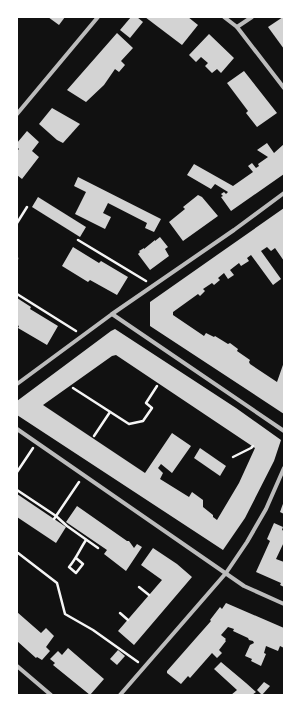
<svg xmlns="http://www.w3.org/2000/svg" width="301" height="712" viewBox="0 0 301 712" font-family="'Fira Sans Condensed',sans-serif">
  <style>
    .building { fill: #d3d3d3; fill-rule: evenodd }
    .lines { fill: none; stroke-linecap: round; stroke-linejoin: round }
    .path { stroke: #f5f5f5; stroke-width: 2.5 }
    .minor { stroke: #bcbcbc; stroke-width: 4 }
  </style>
  <rect width="100%" height="100%" fill="#111"/>
  <g class="building">
    <path d="M 48,17 L 65,17 L 59,25 Z"/>
    <path d="M 131,17 L 137,17 L 143,22 L 130,38 L 120,30 Z"/>
    <path d="M 145,17 L 188,17 L 198,25 L 182,45 Z"/>
    <path d="M 283,17 L 284,17 L 284,49 L 268,27 Z"/>
    <path d="M 117,33 L 133,48 L 121,61 L 125,65 L 119,72 L 115,69 L 104,85 L 86,102 L 67,90 Z"/>
    <path d="M 209,34 L 234,58 L 221,73 L 217,69 L 212,73 L 205,66 L 208,63 L 201,57 L 196,62 L 189,55 Z"/>
    <path d="M 244,71 L 277,113 L 257,127 L 246,113 L 248,111 L 227,83 Z"/>
    <path d="M 52,108 L 80,124 L 63,143 L 57,140 L 39,124 Z"/>
    <path d="M 27,131 L 39,142 L 32,151 L 39,157 L 22,179 L 17,175 L 17,151 L 19,149 L 17,147 L 17,143 Z"/>
    <path d="M 267,143 L 274,153 L 284,144 L 284,174 L 231,211 L 221,197 L 223,196 L 221,194 L 224,192 L 226,194 L 228,192 L 215,184 L 211,189 L 187,175 L 194,164 L 233,186 L 253,172 L 248,166 L 252,163 L 256,168 L 259,166 L 258,164 L 268,157 L 257,150 Z"/>
    <path d="M 78,177 L 161,219 L 154,232 L 145,228 L 147,223 L 108,203 L 103,213 L 111,217 L 105,229 L 75,214 L 86,192 L 74,186 Z"/>
    <path d="M 198,195 L 202,197 L 218,216 L 183,241 L 169,222 L 185,209 L 183,207 Z"/>
    <path d="M 38,197 L 86,227 L 80,237 L 32,207 Z"/>
    <path d="M 284,208 L 284,261 L 275,248 L 271,251 L 267,247 L 261,251 L 281,279 L 273,285 L 251,255 L 247,258 L 249,261 L 241,266 L 239,263 L 230,270 L 234,275 L 228,279 L 224,273 L 218,278 L 220,280 L 214,285 L 212,283 L 203,289 L 205,291 L 200,296 L 198,294 L 173,312 L 173,315 L 204,336 L 206,333 L 214,337 L 215,336 L 228,344 L 230,343 L 238,349 L 237,351 L 250,360 L 249,362 L 250,364 L 277,382 L 284,362 L 284,414 L 150,326 L 150,302 Z"/>
    <path d="M 160,237 L 168,247 L 165,249 L 169,256 L 150,270 L 138,254 L 140,252 L 139,251 L 144,248 L 144,249 L 155,240 L 155,241 Z"/>
    <path d="M 73,247 L 99,263 L 101,261 L 128,277 L 117,295 L 90,280 L 88,282 L 62,266 Z"/>
    <path d="M 17,298 L 31,307 L 30,309 L 58,326 L 47,345 L 18,328 L 19,326 L 17,325 Z"/>
    <path d="M 115,329 L 236,408 L 281,440 L 274,461 L 245,518 L 223,550 L 17,415 L 17,401 L 111,331 ZM 116,355 L 255,448 L 239,483 L 217,520 L 213,517 L 213,515 L 203,507 L 203,500 L 192,492 L 189,497 L 160,479 L 163,473 L 158,468 L 161,464 L 172,473 L 191,446 L 172,433 L 145,473 L 43,405 L 112,356 Z"/>
    <path d="M 200,448 L 226,466 L 220,476 L 194,458 Z"/>
    <path d="M 17,494 L 66,527 L 56,543 L 17,517 Z"/>
    <path d="M 284,501 L 284,514 L 280,512 Z"/>
    <path d="M 77,506 L 127,541 L 129,541 L 134,548 L 137,544 L 142,547 L 126,571 L 104,554 L 107,550 L 66,522 Z"/>
    <path d="M 274,523 L 283,527 L 282,530 L 284,531 L 284,542 L 276,559 L 284,562 L 284,587 L 280,585 L 281,583 L 256,572 L 270,541 L 267,539 Z"/>
    <path d="M 153,548 L 177,564 L 192,577 L 134,645 L 118,631 L 162,580 L 141,565 Z"/>
    <path d="M 226,603 L 284,628 L 284,648 L 280,646 L 278,651 L 266,646 L 264,653 L 266,654 L 261,666 L 251,661 L 252,659 L 245,656 L 250,645 L 254,643 L 253,641 L 249,640 L 248,638 L 233,631 L 234,629 L 228,627 L 221,635 L 226,639 L 225,640 L 226,641 L 219,650 L 222,653 L 217,658 L 212,653 L 190,678 L 188,676 L 181,684 L 167,673 L 167,671 L 196,638 L 211,621 L 210,620 L 220,607 L 222,609 Z"/>
    <path d="M 17,612 L 41,633 L 46,628 L 54,636 L 46,647 L 50,651 L 42,660 L 37,657 L 36,658 L 17,641 Z"/>
    <path d="M 68,648 L 104,679 L 90,695 L 53,665 L 55,663 L 50,659 L 58,651 L 62,655 Z"/>
    <path d="M 118,650 L 125,656 L 117,665 L 110,659 Z"/>
    <path d="M 221,662 L 246,683 L 256,692 L 252,695 L 231,695 L 237,690 L 214,669 Z"/>
    <path d="M 264,682 L 270,686 L 262,695 L 257,690 Z"/>
  </g>
  <g class="lines">
    <g class="path">
      <path d="M 17,223 L 27,207"/>
      <path d="M 78,240 L 146,281"/>
      <path d="M 17,258 L 17,259"/>
      <path d="M 17,294 L 76,331"/>
      <path d="M 73,388 L 129,424 L 143,421 L 152,408 L 146,403 L 157,386"/>
      <path d="M 94,436 L 110,412"/>
      <path d="M 233,457 L 251,448 L 253,446"/>
      <path d="M 17,472 L 33,448"/>
      <path d="M 17,490 L 56,516 L 67,526 L 98,548"/>
      <path d="M 54,519 L 79,482"/>
      <path d="M 18,553 L 57,583 L 65,614 L 93,630 L 138,662"/>
      <path d="M 76,558 L 83,564 L 76,573 L 69,567 C 76,559 80,549 86,540"/>
      <path d="M 139,587 L 149,595"/>
      <path d="M 120,613 L 128,620"/>
    </g>
    <g class="minor">
      <path d="M 224,17 L 237,27 L 284,88"/>
      <path d="M 237,27 L 252,17"/>
      <path d="M 17,114 L 98,17"/>
      <path d="M 112,314 L 284,431"/>
      <path d="M 17,384 L 112,314 L 234,230 L 284,193"/>
      <path d="M 17,429 L 244,586 L 284,604"/>
      <path d="M 17,666 L 51,695"/>
      <path d="M 120,695 L 226,573 L 247,542 L 266,509 L 284,468"/>
    </g>
  </g>
  <rect width="301" height="712" fill="none" stroke="#ffffff" stroke-width="36"/>
</svg>
